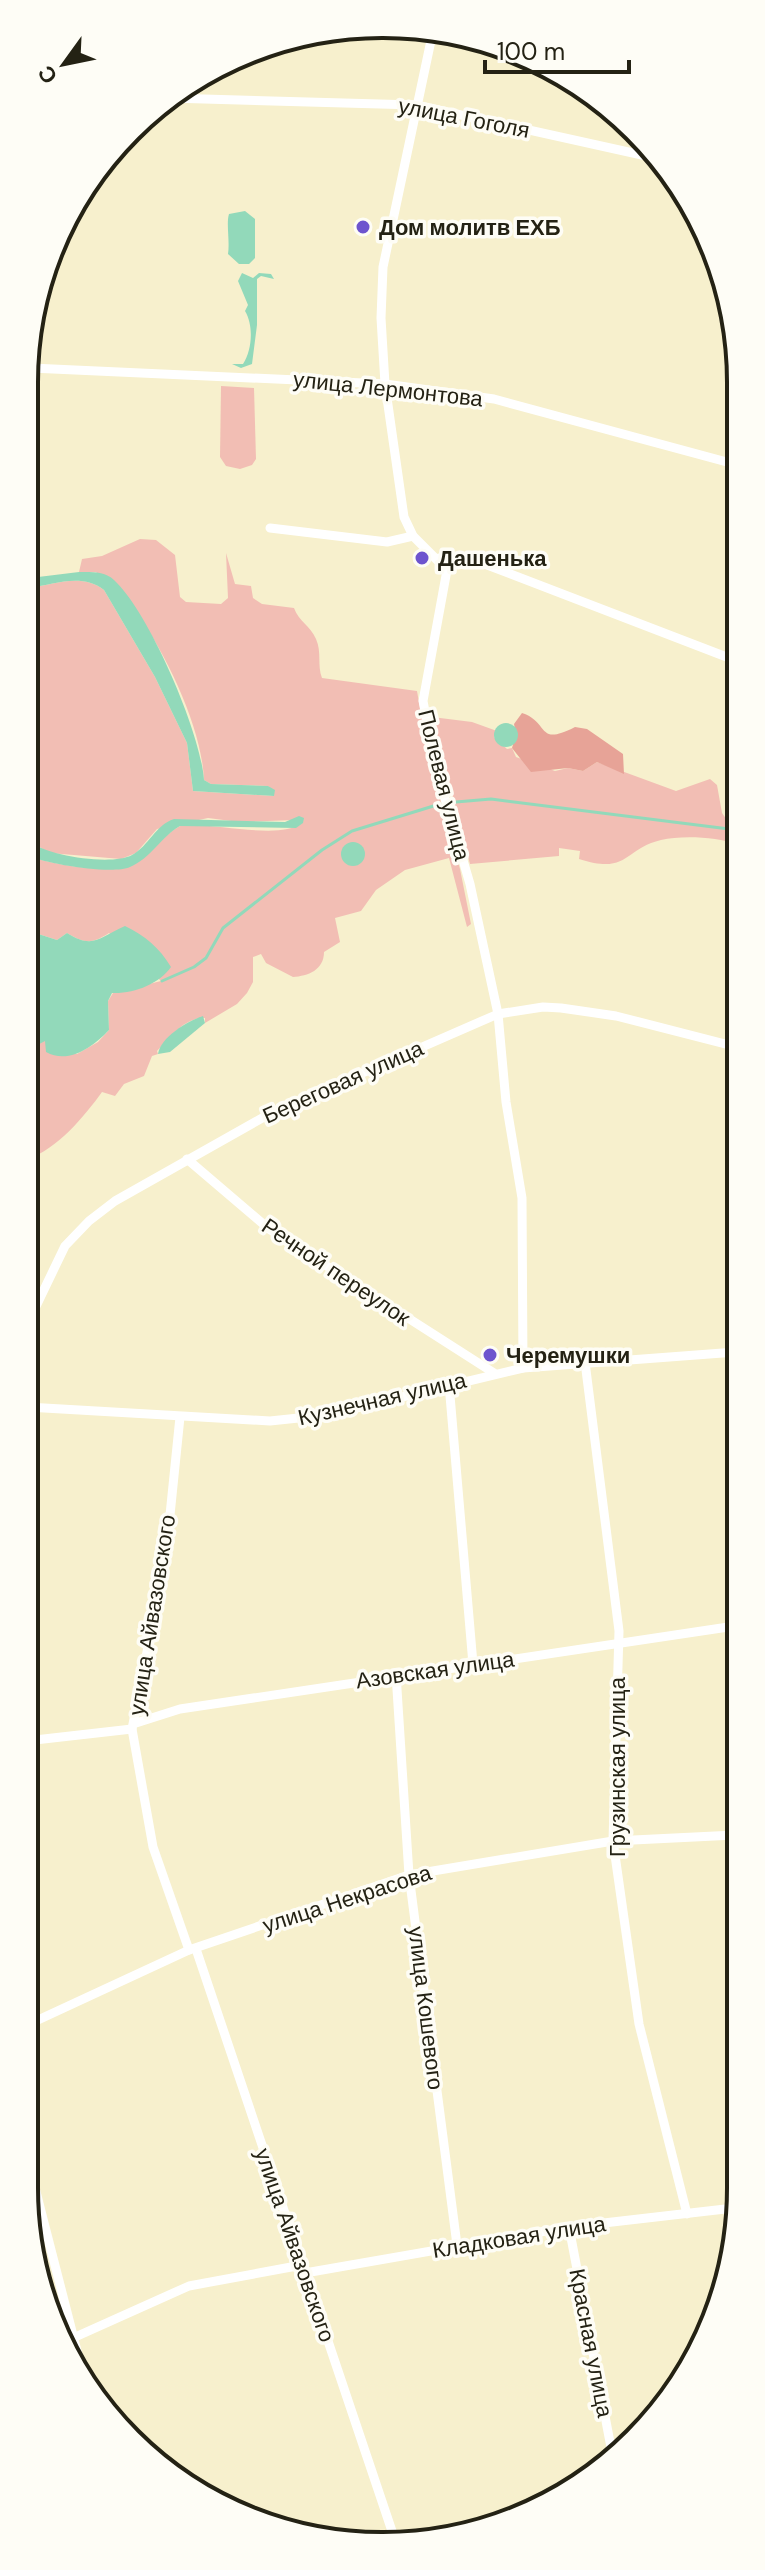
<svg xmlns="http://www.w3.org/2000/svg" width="765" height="2570" viewBox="0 0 765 2570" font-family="'DM Sans',sans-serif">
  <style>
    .green { fill: #f2beb4 }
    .forest { fill: #e7a397 }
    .water { fill: #92d9ba }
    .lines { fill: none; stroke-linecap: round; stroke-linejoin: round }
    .stream { stroke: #92d9ba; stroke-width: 3 }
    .minor { stroke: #fff; stroke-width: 9 }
    .poi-dot { fill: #6d54ce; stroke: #fefdf6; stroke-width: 3 }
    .labels { text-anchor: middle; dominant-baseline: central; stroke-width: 7; stroke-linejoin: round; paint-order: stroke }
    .street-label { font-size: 22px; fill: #242214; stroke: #fefdf6 }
    .poi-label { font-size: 22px; font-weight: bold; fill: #242214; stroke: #fefdf6; text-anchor: start }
    .rim { fill: none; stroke: #242214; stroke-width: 4 }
  </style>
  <rect width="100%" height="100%" fill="#f7f0cd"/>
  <g class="green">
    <path d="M 221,386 L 254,388 L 256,459 L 252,465 L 240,469 L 226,466 L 220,457 Z"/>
    <path d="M 140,539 L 156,540 L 175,555 L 180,597 L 186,602 L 221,604 L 228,598 L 226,553 L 235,584 L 251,586 L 253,598 L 262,604 L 294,608 C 299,622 310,625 316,639 C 322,652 317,665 322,678 L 417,691 L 429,760 L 460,869 L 471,924 L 467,927 L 449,858 L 405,870 L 376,890 L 361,911 L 335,918 L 340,942 L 324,952 C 324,970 308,976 293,977 L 266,963 L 261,954 L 253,957 L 253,982 L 247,993 L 237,1004 L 205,1023 L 205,1018 C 185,1017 170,1037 157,1051 L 158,1054 L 152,1056 L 144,1076 L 124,1084 L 115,1096 L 102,1092 C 84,1117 57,1149 28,1159 L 28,1050 L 45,1040 L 48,1046 L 77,1054 L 98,1042 L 109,1030 L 108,1001 L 113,993 L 161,981 L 109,933 C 92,944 85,944 67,933 L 57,940 L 29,931 L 29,856 C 51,865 115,875 136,863 C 152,853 163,835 180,826 C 212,821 278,841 302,823 L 294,820 L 239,822 L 208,818 L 157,829 L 136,853 L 121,859 L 50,853 L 29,841 L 30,588 C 55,584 82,573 104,590 L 155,677 L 187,743 L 193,791 L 274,796 L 268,786 L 211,784 L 204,780 C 202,729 168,658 139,616 C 128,600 110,586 96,572 L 79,572 L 82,559 L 102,556 Z"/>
    <path d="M 432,717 L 472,722 L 497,731 L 494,737 L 507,749 L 512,748 L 516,757 L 555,771 L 568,768 L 583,771 L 597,762 L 676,791 L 710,779 L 717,785 L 722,813 L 727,820 L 737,822 L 737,844 C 717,837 682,835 661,840 C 623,849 629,875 579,859 L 580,851 L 559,848 L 559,856 L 470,864 Z"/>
  </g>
  <path class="forest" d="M 522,713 C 550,722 536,747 575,727 L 587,729 L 623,754 L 624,774 L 597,762 L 583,771 L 568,768 L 531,772 L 512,748 L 516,734 L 514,724 Z"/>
  <g class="water">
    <path d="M 245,211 L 255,219 L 255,258 L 249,264 L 239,264 L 228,254 C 230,241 226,223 229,214 Z"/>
    <path d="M 242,273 L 253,278 L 259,273 L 271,274 L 274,279 L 261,276 L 257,279 L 257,325 L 252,364 L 241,368 L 232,364 L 243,364 C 252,350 254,326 245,311 L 248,305 L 238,281 Z"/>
    <path d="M 79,572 C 91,572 105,571 114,580 C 149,612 201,733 204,780 L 211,784 L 268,786 L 275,790 L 274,796 L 193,791 L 187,743 L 155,677 L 104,590 C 82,573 55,584 30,588 L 30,578 Z"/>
    <circle cx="506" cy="735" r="12"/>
    <path d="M 299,816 L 304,818 L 303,823 L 296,828 L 180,826 C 162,836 150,859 130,867 C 112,875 47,864 29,856 L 29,841 C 46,856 112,866 132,855 C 149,846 155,825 174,819 L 285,822 Z"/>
    <circle cx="353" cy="854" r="12"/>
    <path d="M 125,926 C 145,936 159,947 171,967 C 159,984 134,994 112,993 L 108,1001 L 109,1030 C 94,1046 69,1065 46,1052 L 45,1041 L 28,1050 L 29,931 L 57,940 L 67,933 C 94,950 99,937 125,926 Z"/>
    <path d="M 203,1016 L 205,1023 L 170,1052 L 158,1054 C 160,1038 187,1021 203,1016 Z"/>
  </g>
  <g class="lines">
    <g class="stream">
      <path d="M 456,802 L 491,799 L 737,830"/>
      <path d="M 162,981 L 194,967 L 206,958 L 223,928 L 322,850 L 352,831 L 440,804"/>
    </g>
    <g class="minor">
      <path d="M 433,31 L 383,267 L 381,318 L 385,384 L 404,517 L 413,536 L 447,570 L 423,701 L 436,768 L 470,884 L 498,1014 L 506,1102 L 522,1198 L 523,1368"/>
      <path d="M 169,98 L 416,105 L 660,159"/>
      <path d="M 31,368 L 385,384 L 494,399 L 738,465"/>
      <path d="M 270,528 L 387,542 L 413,536"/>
      <path d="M 439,558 L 458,557 L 482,563 L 737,661"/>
      <path d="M 187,1159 L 269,1229 L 494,1373"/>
      <path d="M 27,1325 L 65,1246 L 89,1221 L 115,1201 L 271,1113 L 498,1014 L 543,1007 L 561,1008 L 616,1016 L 737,1047"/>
      <path d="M 585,1362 L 619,1631 L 613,1841 L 639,2024 L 687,2214"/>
      <path d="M 449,1384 L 473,1664"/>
      <path d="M 27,1407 L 270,1421 L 327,1415 L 523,1368 L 736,1352"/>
      <path d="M 180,1417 L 166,1554 L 132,1729 L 153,1847 L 189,1950"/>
      <path d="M 396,1674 L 409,1875 L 457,2245"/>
      <path d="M 136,1723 L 180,1709 L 735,1626"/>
      <path d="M 26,1741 L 132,1729"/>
      <path d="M 196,1949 L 395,2540"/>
      <path d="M 25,2026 L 189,1950 L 409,1875 L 613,1841 L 735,1835"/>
      <path d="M 24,2145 L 84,2378"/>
      <path d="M 569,2227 L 613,2458"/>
      <path d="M 305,2273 L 569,2227 L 734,2208"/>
      <path d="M 73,2338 L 189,2286 L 302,2265"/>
    </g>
  </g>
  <g class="poi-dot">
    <circle cx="363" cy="227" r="8"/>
    <circle cx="422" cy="558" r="8"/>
    <circle cx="490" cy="1355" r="8"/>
  </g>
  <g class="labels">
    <g class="street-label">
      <text transform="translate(464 118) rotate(11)">улица Гоголя</text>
      <text transform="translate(388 389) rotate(6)">улица Лермонтова</text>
      <text transform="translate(444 785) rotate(76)">Полевая улица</text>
      <text transform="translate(343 1082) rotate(-24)">Береговая улица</text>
      <text transform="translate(336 1272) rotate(34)">Речной переулок</text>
      <text transform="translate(382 1399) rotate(-13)">Кузнечная улица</text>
      <text transform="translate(152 1615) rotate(-81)">улица Айвазовского</text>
      <text transform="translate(435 1670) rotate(-8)">Азовская улица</text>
      <text transform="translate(617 1767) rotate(-90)">Грузинская улица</text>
      <text transform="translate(347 1899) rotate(-18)">улица Некрасова</text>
      <text transform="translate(426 2008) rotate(83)">улица Кошевого</text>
      <text transform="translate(519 2237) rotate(-9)">Кладковая улица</text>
      <text transform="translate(295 2245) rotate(71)">улица Айвазовского</text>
      <text transform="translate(591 2343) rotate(79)">Красная улица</text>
    </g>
    <g class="poi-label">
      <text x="379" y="227">Дом молитв ЕХБ</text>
      <text x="438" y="558">Дашенька</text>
      <text x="506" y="1355">Черемушки</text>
    </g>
  </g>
  <path d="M0 0H765V2570H0ZM382 38H383A344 344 0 0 1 727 382V2188A344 344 0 0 1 383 2532H382A344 344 0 0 1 38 2188V382A344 344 0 0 1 382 38Z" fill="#fefdf6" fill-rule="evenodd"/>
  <path class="rim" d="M382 38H383A344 344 0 0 1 727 382V2188A344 344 0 0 1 383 2532H382A344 344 0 0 1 38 2188V382A344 344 0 0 1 382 38Z"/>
  <g transform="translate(64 64) rotate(237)" stroke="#fefdf6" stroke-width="6" paint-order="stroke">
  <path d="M0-6L14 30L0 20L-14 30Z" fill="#242214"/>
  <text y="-12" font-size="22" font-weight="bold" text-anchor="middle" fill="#242214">С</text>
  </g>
  <path d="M485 60v12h144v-12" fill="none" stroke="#242214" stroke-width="4"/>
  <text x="497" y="60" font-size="24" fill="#242214" stroke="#fefdf6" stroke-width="6" paint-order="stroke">100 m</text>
</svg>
